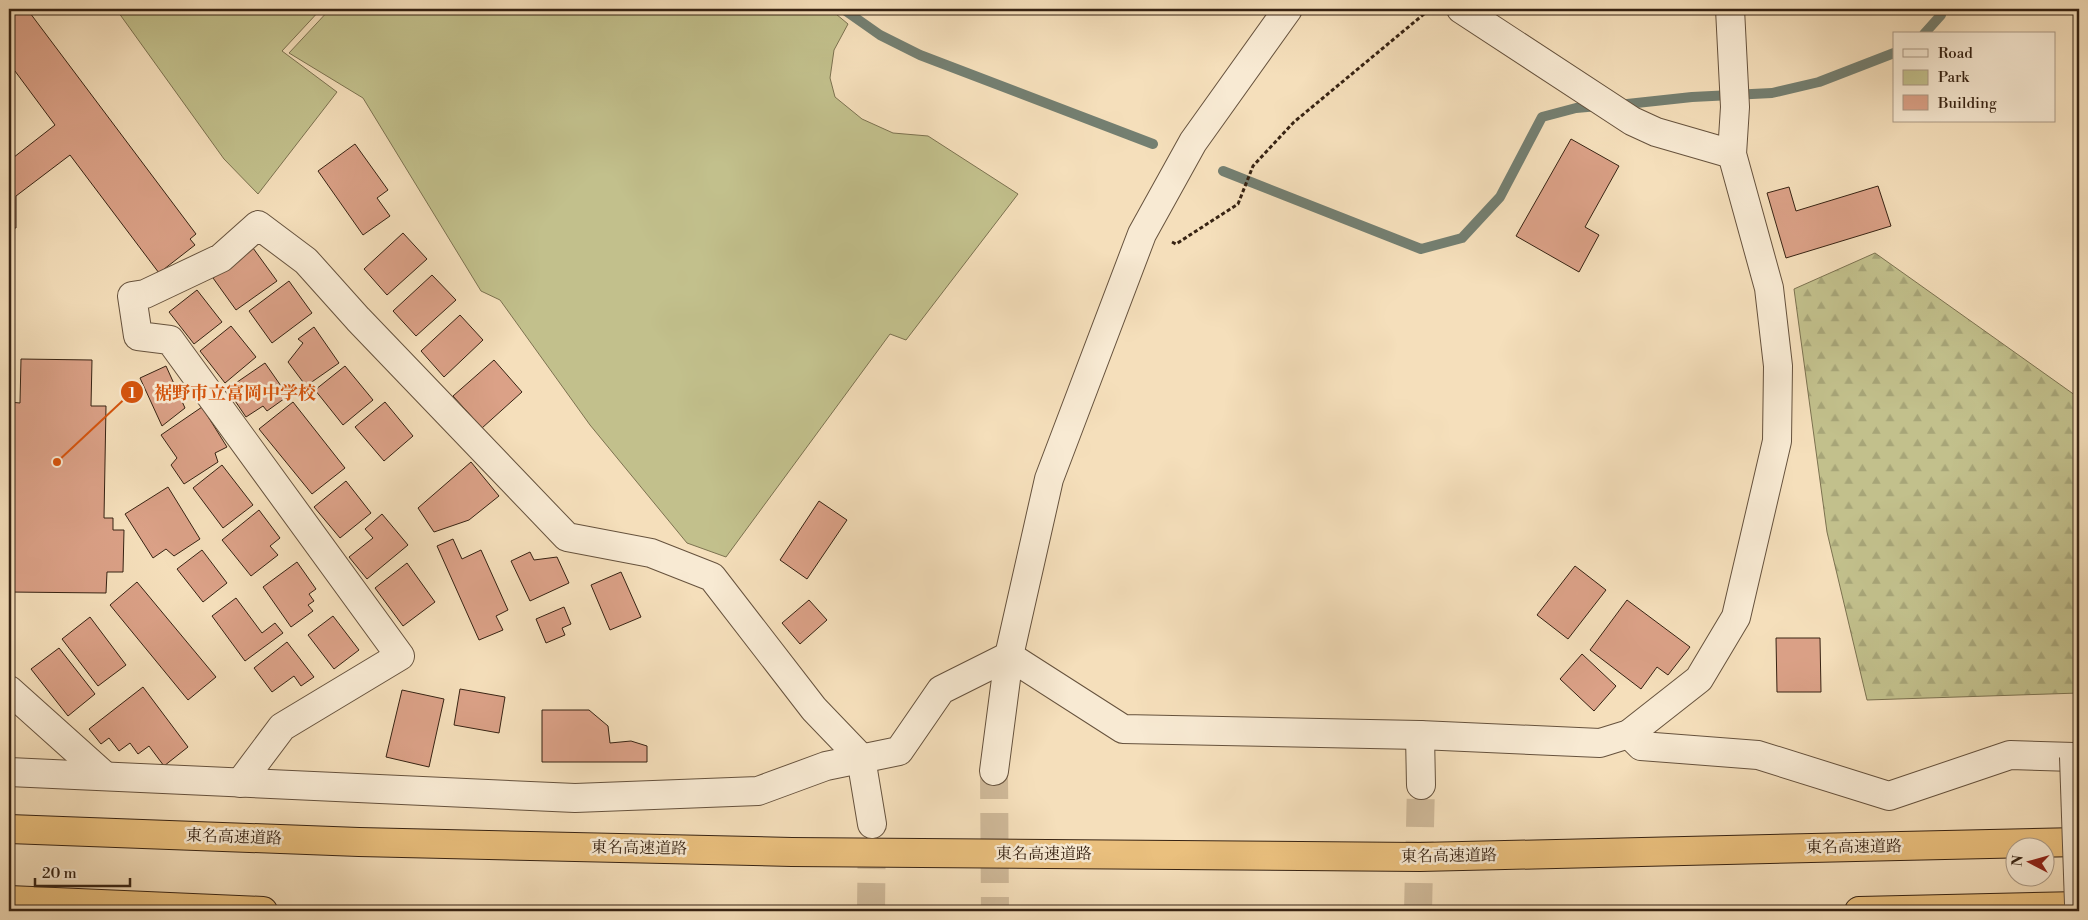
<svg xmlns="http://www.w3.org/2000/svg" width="2088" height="920" viewBox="0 0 2088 920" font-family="'Libre Bodoni','Noto Serif JP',serif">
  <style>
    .forest { fill: url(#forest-firs); stroke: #7c7250 }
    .park { fill: #c2c08c; stroke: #7c7250 }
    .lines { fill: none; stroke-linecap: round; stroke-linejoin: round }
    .stream { stroke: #747f71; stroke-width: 10 }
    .building { fill: #dba187; stroke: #372313 }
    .minor-tunnel { stroke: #cfb999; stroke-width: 28; stroke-dasharray: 28 14; stroke-linecap: butt }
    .tertiary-tunnel { stroke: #cfb999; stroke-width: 28; stroke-dasharray: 28 14; stroke-linecap: butt }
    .minor-casing { stroke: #66523d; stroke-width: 30 }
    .tertiary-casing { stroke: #66523d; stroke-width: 30 }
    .motorway-casing { stroke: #372313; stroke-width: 30 }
    .path { stroke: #372313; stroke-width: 3; stroke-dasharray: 4 2.5; stroke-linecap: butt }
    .minor { stroke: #f8ead3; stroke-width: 28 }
    .tertiary { stroke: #f8ead3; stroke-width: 28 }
    .motorway { stroke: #eac07e; stroke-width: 28 }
    .minor-bridge-casing { stroke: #66523d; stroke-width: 30; stroke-linecap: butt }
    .minor-bridge { stroke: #f8ead3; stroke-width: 28 }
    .labels { text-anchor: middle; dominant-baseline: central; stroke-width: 5; stroke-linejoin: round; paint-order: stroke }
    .street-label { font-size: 16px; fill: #372313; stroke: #f8ead3 }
    .leader { fill: none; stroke: #d6540d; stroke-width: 2 }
    .callout-dot { fill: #d6540d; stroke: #f8ead3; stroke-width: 2 }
    .mark-label { font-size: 15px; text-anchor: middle; font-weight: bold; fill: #fff }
    .callout-label { font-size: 18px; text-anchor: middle; font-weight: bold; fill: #d6540d; stroke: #f8ead3; stroke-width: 5; stroke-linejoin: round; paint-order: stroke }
  </style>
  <defs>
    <pattern id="forest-firs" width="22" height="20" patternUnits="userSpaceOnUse" patternTransform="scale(1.25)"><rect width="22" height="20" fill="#c2c08c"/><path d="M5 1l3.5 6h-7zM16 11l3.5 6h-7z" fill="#a7a578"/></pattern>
  </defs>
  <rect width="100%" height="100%" fill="#f5dfbb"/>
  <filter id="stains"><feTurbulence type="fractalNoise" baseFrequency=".004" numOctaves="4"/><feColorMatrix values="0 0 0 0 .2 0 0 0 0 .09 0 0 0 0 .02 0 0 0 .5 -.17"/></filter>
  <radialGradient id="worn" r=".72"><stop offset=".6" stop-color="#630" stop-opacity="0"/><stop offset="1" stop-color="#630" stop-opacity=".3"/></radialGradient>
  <path class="forest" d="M 1875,253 L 2079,398 L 2079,693 L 1867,700 L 1827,532 L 1794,289 Z"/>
  <g class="park">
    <path d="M 116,9 L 321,9 L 282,51 L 337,92 L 258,194 L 224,159 Z"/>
    <path d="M 330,9 L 830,9 L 848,24 L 834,50 L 830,78 L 835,97 L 862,119 L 893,133 L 928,136 L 1018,194 L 906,340 L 890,334 L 726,557 L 687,543 L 590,425 L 500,300 L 481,291 L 363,98 L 289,53 Z"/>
  </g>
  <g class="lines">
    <g class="stream">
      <path d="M 843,9 L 880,35 L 920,55 L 1153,144"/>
      <path d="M 1924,34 L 1941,15 L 1942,9"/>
      <path d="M 1618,105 L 1692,97 L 1772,93 L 1819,82 L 1894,53"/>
      <path d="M 1223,171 L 1421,249 L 1462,238 L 1500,197 L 1542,117 L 1576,108 L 1598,106"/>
    </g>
  </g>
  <g class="building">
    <path d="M 9,9 L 27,9 L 196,234 L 190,239 L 195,245 L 159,273 L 70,155 L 16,196 L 16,228 L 9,228 L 9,161 L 55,125 L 9,63 Z"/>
    <path d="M 1571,139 L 1619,166 L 1585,227 L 1599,235 L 1579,272 L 1516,236 Z"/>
    <path d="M 355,144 L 388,190 L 377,198 L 390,216 L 363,235 L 318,171 Z"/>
    <path d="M 1878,186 L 1891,226 L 1786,258 L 1767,193 L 1789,187 L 1796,211 Z"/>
    <path d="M 403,233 L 427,259 L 387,295 L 364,269 Z"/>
    <path d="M 253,248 L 277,281 L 236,310 L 213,278 Z"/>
    <path d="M 432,275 L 456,300 L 416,336 L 393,311 Z"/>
    <path d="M 289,281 L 312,313 L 272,343 L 249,311 Z"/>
    <path d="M 197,290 L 222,322 L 194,344 L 169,312 Z"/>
    <path d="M 460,315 L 483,340 L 444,377 L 421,351 Z"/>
    <path d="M 231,326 L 256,357 L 225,383 L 200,351 Z"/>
    <path d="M 314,327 L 339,363 L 306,386 L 288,362 L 303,343 L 298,339 Z"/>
    <path d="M 21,359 L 92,360 L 91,406 L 106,406 L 104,518 L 113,518 L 113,530 L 124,530 L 123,572 L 107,572 L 106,593 L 9,592 L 9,402 L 20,403 Z"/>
    <path d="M 494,360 L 522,392 L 482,428 L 453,396 Z"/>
    <path d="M 265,363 L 288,396 L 267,411 L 263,406 L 246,417 L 227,389 Z"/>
    <path d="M 166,366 L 185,408 L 162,426 L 140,378 Z"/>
    <path d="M 345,366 L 373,400 L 343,425 L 315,390 Z"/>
    <path d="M 9,382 L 12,382 L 12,397 L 9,396 Z"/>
    <path d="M 293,402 L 345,468 L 312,494 L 259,429 Z"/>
    <path d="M 385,402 L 413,436 L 384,461 L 355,427 Z"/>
    <path d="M 202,407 L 227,447 L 215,453 L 218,462 L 184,484 L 171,465 L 177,458 L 161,435 Z"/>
    <path d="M 471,462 L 499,496 L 469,520 L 434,532 L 418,508 Z"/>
    <path d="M 222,465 L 253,505 L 223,528 L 193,488 Z"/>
    <path d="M 346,481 L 371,513 L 340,538 L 314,507 Z"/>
    <path d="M 168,487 L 200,539 L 174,556 L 166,549 L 153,558 L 125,514 Z"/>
    <path d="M 819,501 L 847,520 L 807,579 L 780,560 Z"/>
    <path d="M 259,510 L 280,538 L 270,546 L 278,555 L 251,576 L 222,540 Z"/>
    <path d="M 382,514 L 408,545 L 367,579 L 349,557 L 373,538 L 365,529 Z"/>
    <path d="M 453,539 L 462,559 L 481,550 L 508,610 L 496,616 L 503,630 L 479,640 L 437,546 Z"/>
    <path d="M 202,550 L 227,583 L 203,602 L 177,569 Z"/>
    <path d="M 530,552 L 534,560 L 557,557 L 569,583 L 530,601 L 511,561 Z"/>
    <path d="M 297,562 L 316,589 L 309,594 L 314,601 L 308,605 L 313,611 L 291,627 L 263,587 Z"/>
    <path d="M 407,563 L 435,602 L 403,626 L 375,588 Z"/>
    <path d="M 1575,566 L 1606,590 L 1568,639 L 1537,615 Z"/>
    <path d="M 621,572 L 641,617 L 610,630 L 591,585 Z"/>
    <path d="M 137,582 L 216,677 L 188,700 L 110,605 Z"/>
    <path d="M 236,598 L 262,633 L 275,623 L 283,633 L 245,661 L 212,616 Z"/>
    <path d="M 809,600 L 827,620 L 800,644 L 782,623 Z"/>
    <path d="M 1627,600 L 1690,647 L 1668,675 L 1657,667 L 1641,689 L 1590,650 Z"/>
    <path d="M 564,607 L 571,624 L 562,628 L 565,635 L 546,643 L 536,619 Z"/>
    <path d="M 333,616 L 359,650 L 334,669 L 308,635 Z"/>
    <path d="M 90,617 L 126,665 L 98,686 L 62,639 Z"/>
    <path d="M 1776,638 L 1820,638 L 1821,692 L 1777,692 Z"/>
    <path d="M 287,642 L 314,677 L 301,686 L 294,676 L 272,692 L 254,668 Z"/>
    <path d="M 59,648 L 95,694 L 68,716 L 31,669 Z"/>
    <path d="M 1582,654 L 1616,686 L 1594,711 L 1560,679 Z"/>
    <path d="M 143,687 L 188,747 L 164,766 L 149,746 L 138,754 L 130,743 L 119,751 L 109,738 L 101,744 L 89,729 Z"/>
    <path d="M 460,689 L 505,697 L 499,733 L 454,725 Z"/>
    <path d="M 402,690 L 444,699 L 429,767 L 386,757 Z"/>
    <path d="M 542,710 L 589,710 L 608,726 L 610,743 L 631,741 L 647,746 L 647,762 L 542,762 Z"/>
  </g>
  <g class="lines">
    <g class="minor-tunnel">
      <path d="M 871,911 L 872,824"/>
      <path d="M 1418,911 L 1421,785"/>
    </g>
    <path class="tertiary-tunnel" d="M 994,771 L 995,911"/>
    <defs>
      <g id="minor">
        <path d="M 1461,9 L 1632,121 L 1656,132 L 1732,154"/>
        <path d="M 9,690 L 105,776"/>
        <path d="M 1629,734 L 1641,746 L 1758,755 L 1889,796 L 2010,755 L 2074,757"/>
        <path d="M 1420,735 L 1421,785"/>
        <path d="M 9,772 L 575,798 L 758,791 L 826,766 L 899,751 L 941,690 L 1009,656 L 1123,729 L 1420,735 L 1600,743 L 1629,734 L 1699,679 L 1736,617 L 1777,441 L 1778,366 L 1769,288 L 1732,154 L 1735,107 L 1730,9"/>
        <path d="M 240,783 L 282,727 L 400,656 L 170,340 L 138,336 L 132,296 L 145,294 L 221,258 L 258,225 L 306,261 L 358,319 L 567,537 L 651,553 L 712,577 L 814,709 L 861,758 L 872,824"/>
      </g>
      <path id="tertiary" d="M 994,771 L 1009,656 L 1049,479 L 1142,234 L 1193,142 L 1288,9"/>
      <g id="motorway">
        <path d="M 9,829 L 359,842 L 792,852 L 1420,857 L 2079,842"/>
        <path d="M 9,900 L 263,911"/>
        <path d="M 1859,911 L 2079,906"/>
      </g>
    </defs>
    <use href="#minor" class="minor-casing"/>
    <use href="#tertiary" class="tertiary-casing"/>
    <use href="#motorway" class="motorway-casing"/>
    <path class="path" d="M 1172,242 L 1176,244 L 1238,204 L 1253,166 L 1294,122 L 1430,9"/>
    <use href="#minor" class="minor"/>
    <use href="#tertiary" class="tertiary"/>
    <use href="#motorway" class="motorway"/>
    <defs>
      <path id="minor-bridge" d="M 2074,757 L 2079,904"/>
    </defs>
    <use href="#minor-bridge" class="minor-bridge-casing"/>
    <use href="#minor-bridge" class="minor-bridge"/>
  </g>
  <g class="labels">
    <g class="street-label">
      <text transform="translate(234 837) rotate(2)">東名高速道路</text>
      <text transform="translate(1854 847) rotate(-1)">東名高速道路</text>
      <text transform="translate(639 848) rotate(1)">東名高速道路</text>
      <text x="1044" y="854">東名高速道路</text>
      <text transform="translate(1449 856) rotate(-1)">東名高速道路</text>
    </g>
  </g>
  <path class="leader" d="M57 462L132 392"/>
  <g class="callout-dot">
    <circle cx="57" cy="462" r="5"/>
    <circle cx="132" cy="392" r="12"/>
  </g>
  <g class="mark-label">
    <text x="132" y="398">1</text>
  </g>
  <g class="callout-label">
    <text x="235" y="399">裾野市立富岡中学校</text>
  </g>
  <rect width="2088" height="920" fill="none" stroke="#f5dfbb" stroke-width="30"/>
  <rect x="10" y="10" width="2068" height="900" fill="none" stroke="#372313" stroke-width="2.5"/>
  <rect x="15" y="15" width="2058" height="890" fill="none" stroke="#372313"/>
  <rect x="1893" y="32" width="162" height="90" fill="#f8ead3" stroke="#ab9a86"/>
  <rect x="1903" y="49" width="25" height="8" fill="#f8ead3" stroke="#ab9a86"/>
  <text x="1938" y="58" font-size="15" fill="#372313">Road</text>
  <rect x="1903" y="70" width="25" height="15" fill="#c2c08c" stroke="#ab9a86"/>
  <text x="1938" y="82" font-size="15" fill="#372313">Park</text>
  <rect x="1903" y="95" width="25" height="15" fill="#dba187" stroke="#ab9a86"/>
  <text x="1938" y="108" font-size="15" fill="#372313">Building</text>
  <g transform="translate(2030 862) rotate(276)"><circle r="24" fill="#f8ead3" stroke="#ab9a86"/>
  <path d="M0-4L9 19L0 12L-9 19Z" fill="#8f2418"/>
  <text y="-8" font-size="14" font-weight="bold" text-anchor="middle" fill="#372313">N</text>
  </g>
  <path d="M35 878v8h95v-8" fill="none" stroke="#372313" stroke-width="2.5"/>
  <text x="42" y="878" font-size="15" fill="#372313" stroke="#f8ead3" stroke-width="4" paint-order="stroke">20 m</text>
  <rect width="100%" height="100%" filter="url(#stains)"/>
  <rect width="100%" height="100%" fill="url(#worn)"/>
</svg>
